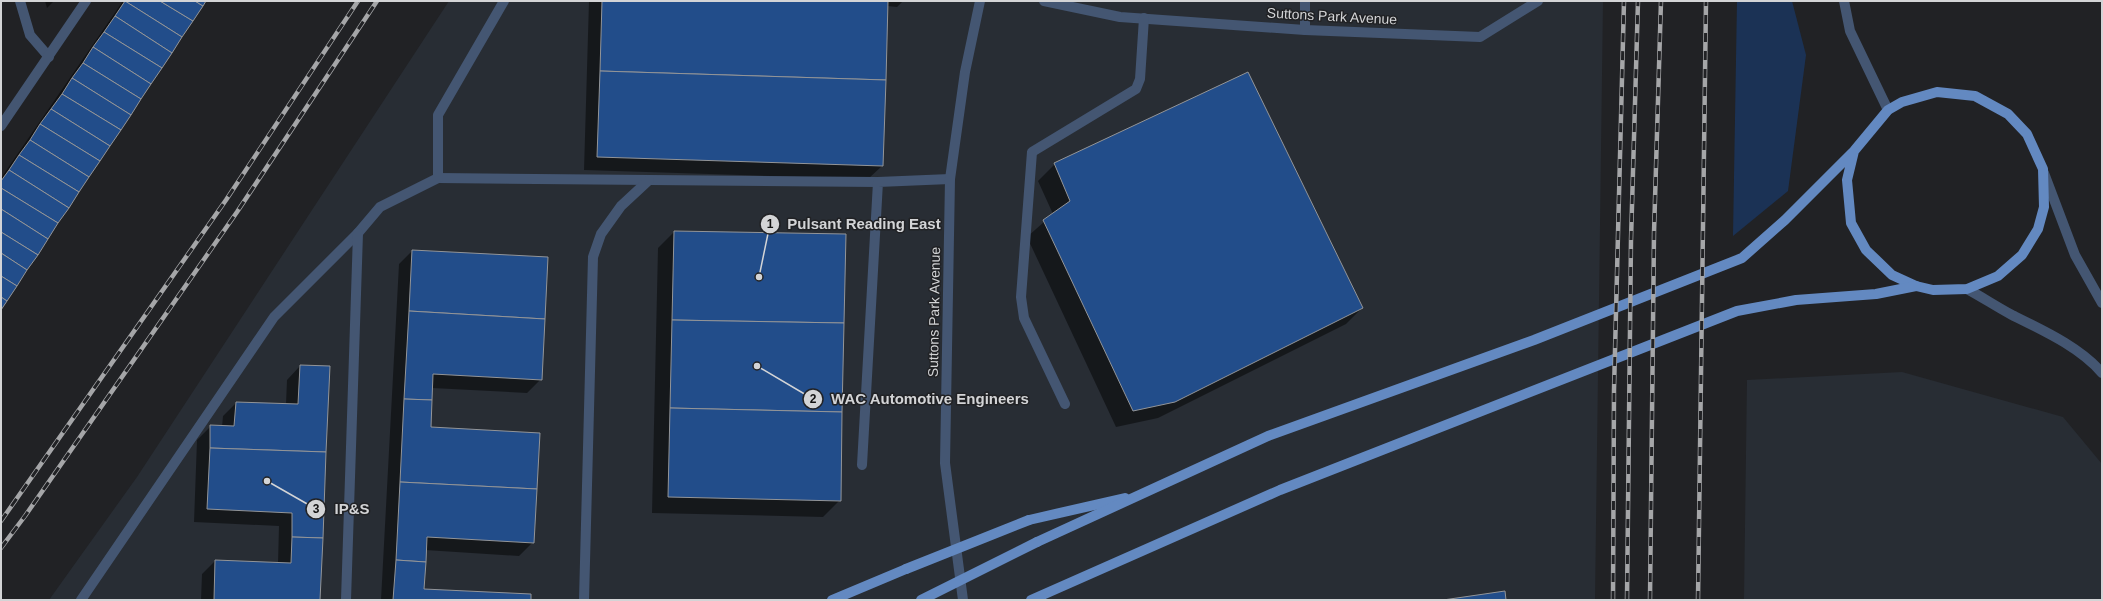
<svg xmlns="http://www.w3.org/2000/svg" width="2103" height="601" viewBox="0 0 2103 601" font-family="Arial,sans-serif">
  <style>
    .built { fill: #282d34 }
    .green { fill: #1b3255 }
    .shadow { fill: #0007 }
    .building { fill: #224d8a; stroke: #939598 }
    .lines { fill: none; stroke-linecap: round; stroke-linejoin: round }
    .minor { stroke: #445672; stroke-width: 10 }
    .major { stroke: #6389c1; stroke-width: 10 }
    .rail-casing { stroke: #a5a6a8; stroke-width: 4.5 }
    .rail { stroke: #212225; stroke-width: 3; stroke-dasharray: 9; stroke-linecap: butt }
    .major-bridge { stroke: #6389c1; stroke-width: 10 }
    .labels { text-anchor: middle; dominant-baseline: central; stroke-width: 3; stroke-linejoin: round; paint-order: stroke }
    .street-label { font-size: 14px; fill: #d3d4d6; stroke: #212225 }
    .leader { fill: none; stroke: #d3d4d6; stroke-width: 1.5 }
    .callout-dot { fill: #d3d4d6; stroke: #212225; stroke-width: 1.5 }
    .mark-label { font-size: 12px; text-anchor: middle; font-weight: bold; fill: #111 }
    .callout-label { font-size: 15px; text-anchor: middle; font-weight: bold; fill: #d3d4d6; stroke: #212225; stroke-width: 3; stroke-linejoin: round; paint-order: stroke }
  </style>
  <rect width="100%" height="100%" fill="#212225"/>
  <g class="built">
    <path d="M 449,1 L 1603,1 L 1595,600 L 49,600 L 137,477 Z"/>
    <path d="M 1902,372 L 2063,417 L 2102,464 L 2102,600 L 1744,600 L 1747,380 Z"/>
  </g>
  <path class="green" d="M 1737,1 L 1792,1 L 1806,55 L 1788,191 L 1733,236 Z"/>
  <g class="shadow">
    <path d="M 45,1 L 54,1 L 47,8 Z"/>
    <path d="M 123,1 L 204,1 L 1,307 L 1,178 Z"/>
    <path d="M 589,1 L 903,1 L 897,7 L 887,6 L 882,166 L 868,179 L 584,170 Z"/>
    <path d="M 1055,164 L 1362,308 L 1346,324 L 1158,418 L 1116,427 L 1027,237 L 1053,214 L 1038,181 Z"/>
    <path d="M 674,232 L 840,500 L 823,517 L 652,513 L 658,248 Z"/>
    <path d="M 412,251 L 541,379 L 527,393 L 432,388 L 430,428 L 533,542 L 519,556 L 425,550 L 423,590 L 530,600 L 381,600 L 399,264 Z"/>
    <path d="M 300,366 L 319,600 L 201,600 L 202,574 L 215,561 L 278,563 L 279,526 L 194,522 L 197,440 L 211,426 L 222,427 L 223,416 L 236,403 L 286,404 L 287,380 Z"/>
  </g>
  <g class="building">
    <path d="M 125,1 L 160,1 L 193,21 L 182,37 Z"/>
    <path d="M 125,1 L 182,37 L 172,53 L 115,16 Z"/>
    <path d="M 160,1 L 195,1 L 203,6 L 193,21 Z"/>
    <path d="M 195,1 L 206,1 L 203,6 Z"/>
    <path d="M 602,1 L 888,1 L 886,80 L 600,71 Z"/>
    <path d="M 115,16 L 172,53 L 162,68 L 104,32 Z"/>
    <path d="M 104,32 L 162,68 L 151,84 L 93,47 Z"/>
    <path d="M 93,47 L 151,84 L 141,99 L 83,63 Z"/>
    <path d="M 83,63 L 141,99 L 131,115 L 72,78 Z"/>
    <path d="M 600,71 L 886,80 L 883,166 L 597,157 Z"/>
    <path d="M 1248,72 L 1363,308 L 1175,402 L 1133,411 L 1043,220 L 1070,201 L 1054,163 Z"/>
    <path d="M 72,78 L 131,115 L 121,130 L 62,94 Z"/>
    <path d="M 62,94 L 121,130 L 110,146 L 51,109 Z"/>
    <path d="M 51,109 L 110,146 L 100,161 L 40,124 Z"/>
    <path d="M 40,124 L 100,161 L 89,177 L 30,140 Z"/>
    <path d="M 30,140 L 89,177 L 79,192 L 19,155 Z"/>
    <path d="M 19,155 L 79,192 L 69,208 L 9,170 Z"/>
    <path d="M 9,170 L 69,208 L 58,223 L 1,188 L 1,181 Z"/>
    <path d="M 1,188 L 58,223 L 48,239 L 1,209 Z"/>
    <path d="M 1,209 L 48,239 L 38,255 L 1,232 Z"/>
    <path d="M 674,231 L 846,234 L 844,323 L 672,320 Z"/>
    <path d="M 1,232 L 38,255 L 27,270 L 1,253 Z"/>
    <path d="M 412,250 L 548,257 L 545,319 L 409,311 Z"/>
    <path d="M 1,253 L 27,270 L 17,286 L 1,276 Z"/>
    <path d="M 1,276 L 17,286 L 7,301 L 1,297 Z"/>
    <path d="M 1,297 L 7,301 L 1,310 Z"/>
    <path d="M 409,311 L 545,319 L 542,380 L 433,374 L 432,400 L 404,399 Z"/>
    <path d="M 672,320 L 844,323 L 842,412 L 670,408 Z"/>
    <path d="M 300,365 L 330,366 L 326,452 L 210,448 L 210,425 L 234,426 L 236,402 L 298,404 Z"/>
    <path d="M 404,399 L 432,400 L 431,427 L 540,433 L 537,489 L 400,482 Z"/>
    <path d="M 670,408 L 842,412 L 841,501 L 668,497 Z"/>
    <path d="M 210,448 L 326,452 L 323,538 L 292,537 L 292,513 L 207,509 Z"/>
    <path d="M 400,482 L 537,489 L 534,543 L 427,537 L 426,562 L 396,560 Z"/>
    <path d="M 292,537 L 323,538 L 320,600 L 214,600 L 215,560 L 291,563 Z"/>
    <path d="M 396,560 L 426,562 L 424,589 L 531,594 L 531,600 L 393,600 Z"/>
    <path d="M 1505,591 L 1506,600 L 1443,600 Z"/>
  </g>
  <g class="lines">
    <g class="minor">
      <path d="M 20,1 L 30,35 L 49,57"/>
      <path d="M 1044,1 L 1120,17 L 1305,30 L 1480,37 L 1538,1"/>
      <path d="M 1844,1 L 1850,31 L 1888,110"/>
      <path d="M 1305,30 L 1305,1"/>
      <path d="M 1,126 L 86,1"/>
      <path d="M 2044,173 L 2075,255 L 2102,303"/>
      <path d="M 438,178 L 878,182"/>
      <path d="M 1967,289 C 1982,297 1997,307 2012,315 C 2042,330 2080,347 2102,373"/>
      <path d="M 1065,404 L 1024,318 L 1021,297 L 1032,152 L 1136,89 L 1140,79 L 1144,18"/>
      <path d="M 862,465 L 878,182 L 950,179"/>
      <path d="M 81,600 L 274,317 L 358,233 L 380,207 L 438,178 L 438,115 L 504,1"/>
      <path d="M 346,600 L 358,233"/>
      <path d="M 584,600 L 593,257 L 601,234 L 621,206 L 649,180"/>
      <path d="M 963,600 L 945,463 L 950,179 L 965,72 L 980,1"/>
    </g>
    <g class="major">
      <path d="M 1029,520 L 1125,498"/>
      <path d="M 1037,542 L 1268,436 L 1534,340 L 1742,258 L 1785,220 L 1854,151 L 1888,110 L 1902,102 L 1937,92 L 1975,96 L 2008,114 L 2027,134 L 2043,169 L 2044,207 L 2038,229 L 2022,255 L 1998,276 L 1967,289 L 1933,290 L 1916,286 L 1892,275 L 1866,250 L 1851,223 L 1847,180 L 1854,151"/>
      <path d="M 832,600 L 906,569"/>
      <path d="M 1031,600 L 1280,490 L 1737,311 L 1796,300 L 1876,294 L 1916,286"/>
    </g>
    <defs>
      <g id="rail">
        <path d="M 1,521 L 226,200 L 358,1"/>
        <path d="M 1,548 L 25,516 L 237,212 L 377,1"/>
        <path d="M 1613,600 L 1614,390 L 1624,1"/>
        <path d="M 1627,600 L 1631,240 L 1638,1"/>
        <path d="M 1650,600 L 1654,233 L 1661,1"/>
        <path d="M 1698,600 L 1706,1"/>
      </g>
    </defs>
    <use href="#rail" class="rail-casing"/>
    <use href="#rail" class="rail"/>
    <g class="major-bridge">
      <path d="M 906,569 L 1029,520"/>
      <path d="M 921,600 L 1037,542"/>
    </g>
  </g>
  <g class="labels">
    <g class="street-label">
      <text transform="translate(1332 16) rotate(3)">Suttons Park Avenue</text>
      <text transform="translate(934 312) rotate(-89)">Suttons Park Avenue</text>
    </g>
  </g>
  <path class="leader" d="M759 277L770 224M757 366L813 399M267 481L316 509"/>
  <g class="callout-dot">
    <circle cx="759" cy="277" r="4"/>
    <circle cx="757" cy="366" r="4"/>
    <circle cx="267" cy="481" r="4"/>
    <circle cx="770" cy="224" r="10"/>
    <circle cx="813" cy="399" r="10"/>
    <circle cx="316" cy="509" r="10"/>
  </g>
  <g class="mark-label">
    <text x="770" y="228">1</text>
    <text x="813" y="403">2</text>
    <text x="316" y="513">3</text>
  </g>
  <g class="callout-label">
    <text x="864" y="229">Pulsant Reading East</text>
    <text x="930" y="404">WAC Automotive Engineers</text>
    <text x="352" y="514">IP&amp;S</text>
  </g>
  <rect width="2103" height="601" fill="none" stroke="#d3d4d6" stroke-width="4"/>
</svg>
